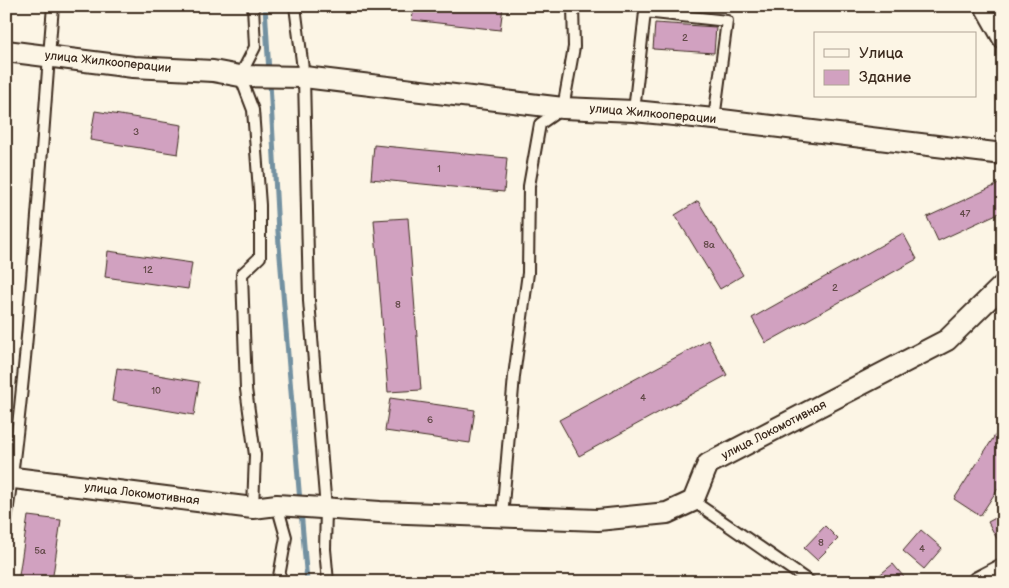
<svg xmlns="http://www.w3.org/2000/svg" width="1009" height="588" viewBox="0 0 1009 588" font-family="'Balsamiq Sans',sans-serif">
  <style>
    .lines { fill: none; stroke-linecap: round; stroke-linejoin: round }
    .stream { stroke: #7391a1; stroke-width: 5 }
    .building { fill: #d1a1c0; stroke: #3b2a1e }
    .service-casing { stroke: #3b2a1e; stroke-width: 14 }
    .minor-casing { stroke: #3b2a1e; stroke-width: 24 }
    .service { stroke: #fcf5e5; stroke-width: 10 }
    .minor { stroke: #fcf5e5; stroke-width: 20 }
    .labels { text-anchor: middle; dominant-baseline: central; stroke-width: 4.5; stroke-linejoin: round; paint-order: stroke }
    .number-label { font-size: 10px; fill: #604846 }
    .street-label { font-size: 12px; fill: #3b2a1e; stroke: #fcf5e5 }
  </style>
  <rect width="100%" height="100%" fill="#fcf5e5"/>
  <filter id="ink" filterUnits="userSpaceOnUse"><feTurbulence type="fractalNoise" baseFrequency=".02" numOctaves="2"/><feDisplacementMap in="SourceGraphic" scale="10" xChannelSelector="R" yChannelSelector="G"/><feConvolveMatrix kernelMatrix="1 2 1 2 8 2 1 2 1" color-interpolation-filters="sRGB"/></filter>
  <g filter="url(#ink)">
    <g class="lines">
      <g class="stream">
        <path d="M 265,6 L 269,73"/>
        <path d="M 270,82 L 278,232 L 300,502"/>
        <path d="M 301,510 L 307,582"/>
      </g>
    </g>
    <g class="building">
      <path d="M 414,6 L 503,7 L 500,30 L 412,20 Z"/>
      <path d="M 655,23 L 716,27 L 714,53 L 653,49 Z"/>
      <path d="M 95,111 L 182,125 L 178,154 L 90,140 Z"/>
      <path d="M 374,145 L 507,158 L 504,192 L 371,179 Z"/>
      <path d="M 1003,182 L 1003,211 L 938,241 L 927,217 Z"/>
      <path d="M 698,201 L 743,275 L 720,289 L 675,215 Z"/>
      <path d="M 408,218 L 421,390 L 388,392 L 374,220 Z"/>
      <path d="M 903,233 L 917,259 L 766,343 L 752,318 Z"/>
      <path d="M 108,251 L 192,263 L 188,289 L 105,277 Z"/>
      <path d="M 708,340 L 727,375 L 579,456 L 559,420 Z"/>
      <path d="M 117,368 L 199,382 L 194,415 L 112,401 Z"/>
      <path d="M 390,398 L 475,410 L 470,443 L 385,431 Z"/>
      <path d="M 1003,423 L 1003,481 L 980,516 L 954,499 Z"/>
      <path d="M 1003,514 L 1003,548 L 1002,548 L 988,522 Z"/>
      <path d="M 28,516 L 61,520 L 52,582 L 18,582 Z"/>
      <path d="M 825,526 L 838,539 L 817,560 L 804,548 Z"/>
      <path d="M 921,530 L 942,548 L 924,569 L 903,551 Z"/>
      <path d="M 893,564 L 908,582 L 882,582 L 877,577 Z"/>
      <path d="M 127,573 L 197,582 L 126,582 Z"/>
    </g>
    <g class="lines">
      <defs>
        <g id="service">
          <path d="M 253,6 L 255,47 L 240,76 L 253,110 L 260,205 L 260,257 L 242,274 L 246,389 L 255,455 L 253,508"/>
          <path d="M 295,6 L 304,77 L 309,301 L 326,509 L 325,549 L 328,582"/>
          <path d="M 634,111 L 645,12 L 727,21 L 714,119"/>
          <path d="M 693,501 L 810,582"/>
          <path d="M 277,505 L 286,537 L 278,582"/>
          <path d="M 502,517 L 514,376 L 528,273 L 529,186 L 540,124 L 563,108 L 574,47 L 573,6"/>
          <path d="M 6,521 C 30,351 39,178 53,6"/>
        </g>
        <g id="minor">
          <path d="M 985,6 L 1003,38"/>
          <path d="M 6,51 L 133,67 L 213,71 L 240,76 L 304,77 L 563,108 L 634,111 L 714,119 L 1003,154"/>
          <path d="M 6,477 L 253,508 L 277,505 L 380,512 L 598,520 L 667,513 L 693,501 L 708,464 L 947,340 L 1003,285"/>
          <path d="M 978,582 L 1003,569"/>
        </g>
      </defs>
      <use href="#service" class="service-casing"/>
      <use href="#minor" class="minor-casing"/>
      <use href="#service" class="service"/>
      <use href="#minor" class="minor"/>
    </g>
  </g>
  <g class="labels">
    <g class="number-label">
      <text x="685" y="38">2</text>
      <text x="136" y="132">3</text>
      <text x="439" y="169">1</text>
      <text x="965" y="214">47</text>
      <text x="709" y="245">8а</text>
      <text x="148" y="270">12</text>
      <text x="835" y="288">2</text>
      <text x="398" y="305">8</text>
      <text x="156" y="391">10</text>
      <text x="643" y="398">4</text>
      <text x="430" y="420">6</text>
      <text x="821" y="543">8</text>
      <text x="922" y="549">4</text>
      <text x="40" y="551">5а</text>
    </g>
    <g class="street-label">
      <text transform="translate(108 62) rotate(6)">улица Жилкооперации</text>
      <text transform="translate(653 114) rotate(5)">улица Жилкооперации</text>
      <text transform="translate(774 430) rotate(-27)">улица Локомотивная</text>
      <text transform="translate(142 494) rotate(7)">улица Локомотивная</text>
    </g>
  </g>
  <rect width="1009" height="588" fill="none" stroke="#fcf5e5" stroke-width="25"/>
  <rect x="12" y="12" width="984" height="563" fill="none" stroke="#3b2a1e" stroke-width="2" filter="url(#ink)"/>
  <rect x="814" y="32" width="162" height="65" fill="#fcf5e5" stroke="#afa495"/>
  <rect x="824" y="49" width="25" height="8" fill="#fcf5e5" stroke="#afa495"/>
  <text x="859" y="58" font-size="15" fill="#3b2a1e">Улица</text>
  <rect x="824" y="70" width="25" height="15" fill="#d1a1c0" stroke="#afa495"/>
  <text x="859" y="82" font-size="15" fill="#3b2a1e">Здание</text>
</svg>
